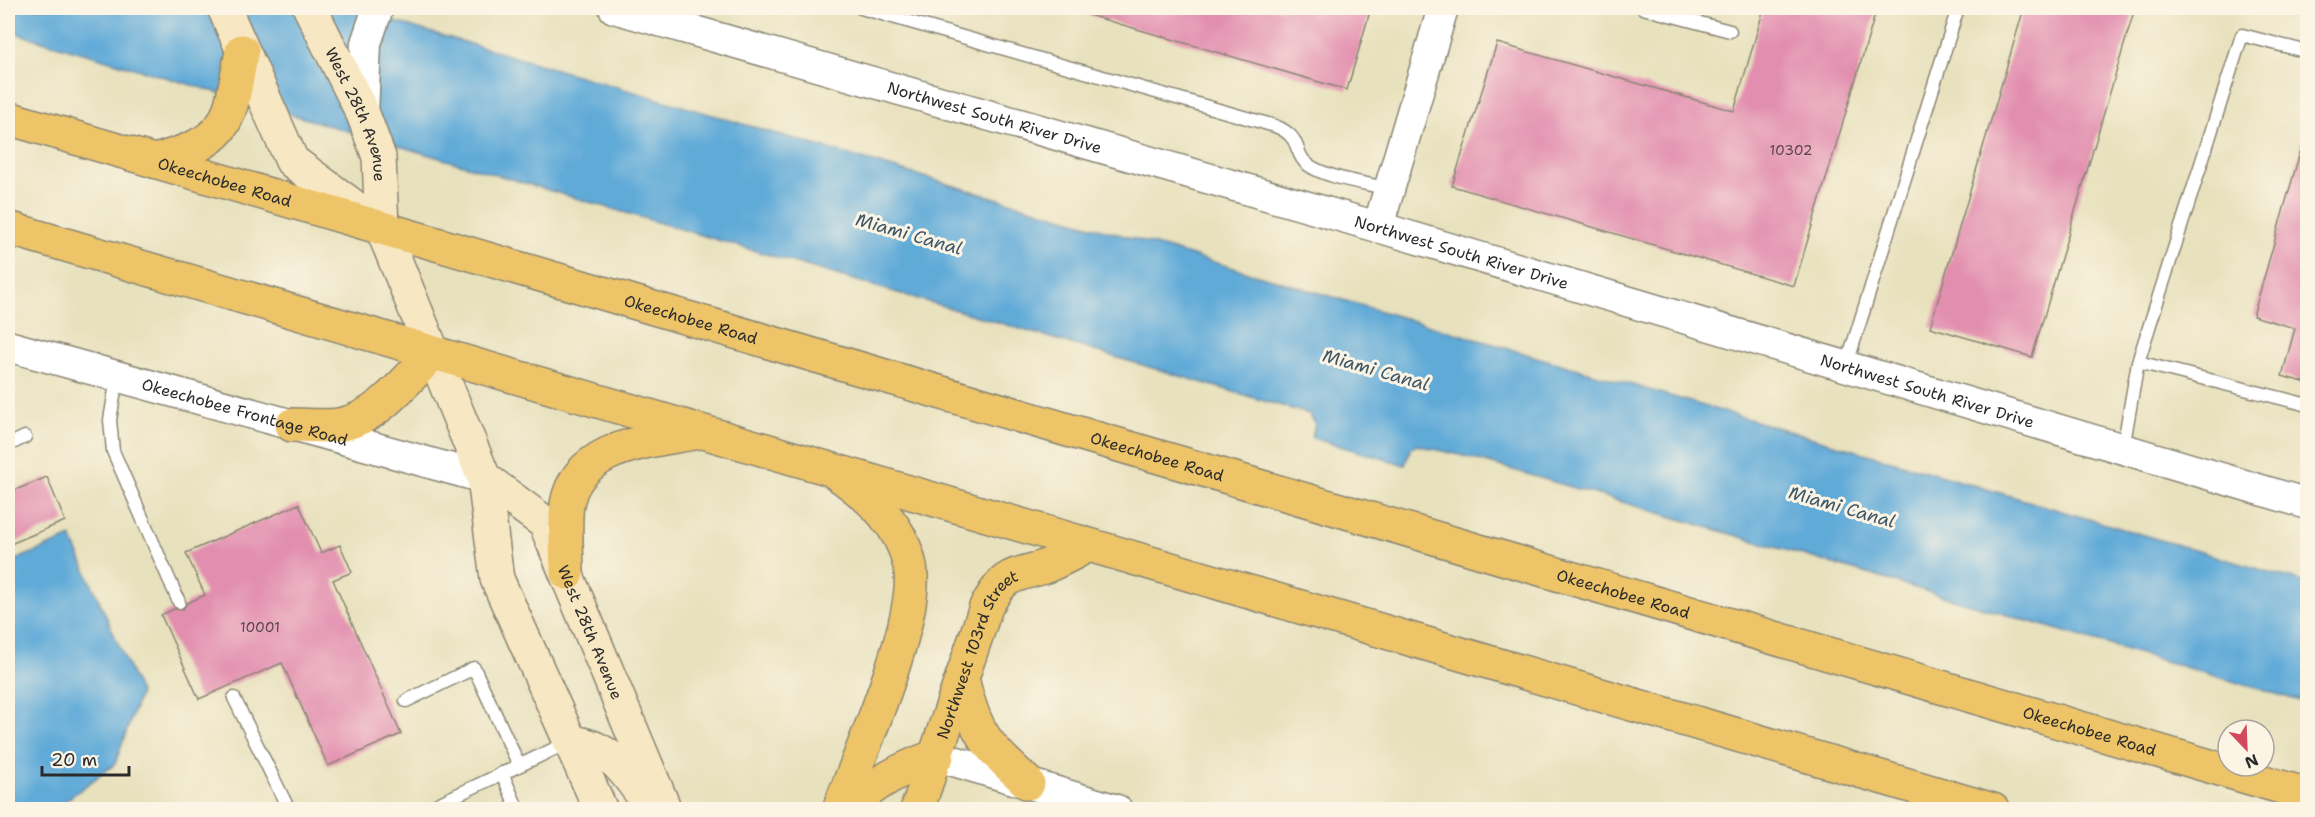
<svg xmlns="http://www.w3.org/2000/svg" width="2315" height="817" viewBox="0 0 2315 817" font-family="'Shantell Sans',sans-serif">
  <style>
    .water { fill: #60aad8; stroke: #466a82; stroke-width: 1.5 }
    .building { fill: #e28eaf }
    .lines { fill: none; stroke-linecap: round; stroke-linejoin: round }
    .service-casing { stroke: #8a8674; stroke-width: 15 }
    .tertiary-casing { stroke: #8a8674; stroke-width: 33 }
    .secondary-casing { stroke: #8a8674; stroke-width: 36 }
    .primary-casing { stroke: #8a8674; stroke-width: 36 }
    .trunk-casing { stroke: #8a8674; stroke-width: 36 }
    .service { stroke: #fff; stroke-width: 12 }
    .tertiary { stroke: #fff; stroke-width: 30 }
    .secondary { stroke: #f8e7c3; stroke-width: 33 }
    .primary { stroke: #eec469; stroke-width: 33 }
    .trunk { stroke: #eec469; stroke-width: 33 }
    .labels { text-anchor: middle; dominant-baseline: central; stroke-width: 6; stroke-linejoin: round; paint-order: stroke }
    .number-label { font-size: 14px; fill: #59444c }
    .street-label { font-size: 16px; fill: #2b2b2b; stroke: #fcf5e5 }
    .water-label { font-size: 18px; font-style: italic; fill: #3e5768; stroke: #fcf5e5 }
  </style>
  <rect width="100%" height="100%" fill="#fcf5e5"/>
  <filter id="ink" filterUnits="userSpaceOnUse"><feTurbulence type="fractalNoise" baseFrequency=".0167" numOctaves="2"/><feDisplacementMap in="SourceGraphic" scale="12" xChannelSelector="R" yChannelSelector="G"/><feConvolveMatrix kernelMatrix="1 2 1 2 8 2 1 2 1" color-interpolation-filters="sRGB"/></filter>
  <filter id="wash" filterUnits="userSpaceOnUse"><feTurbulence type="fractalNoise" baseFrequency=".008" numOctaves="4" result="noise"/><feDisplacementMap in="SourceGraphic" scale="24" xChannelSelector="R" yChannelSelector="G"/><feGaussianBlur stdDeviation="1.35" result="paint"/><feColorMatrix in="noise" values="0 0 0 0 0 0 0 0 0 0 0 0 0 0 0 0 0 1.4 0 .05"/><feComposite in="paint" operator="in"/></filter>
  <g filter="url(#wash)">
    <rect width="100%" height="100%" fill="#e8e1bd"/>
    <g class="water">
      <path d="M 8,8 L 348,8 L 2307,583 L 2307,703 L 1472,458 L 1417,445 L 1411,448 L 1405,465 L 1312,438 L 1315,423 L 1309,414 L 8,31 Z"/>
      <path d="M 71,537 L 140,693 L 115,764 L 54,809 L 8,809 L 8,563 Z"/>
    </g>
    <g id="blocks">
      <g class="building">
        <path d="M 1086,8 L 1371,8 L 1347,90 L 1085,14 Z"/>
        <path d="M 1764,8 L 1877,8 L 1794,286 L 1452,186 L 1497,43 L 1734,111 Z"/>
        <path d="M 2024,8 L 2135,8 L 2032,357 L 1930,327 Z"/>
        <path d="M 2301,149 L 2307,150 L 2307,383 L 2282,376 L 2295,328 L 2253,316 Z"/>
        <path d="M 47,477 L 65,521 L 8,545 L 8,493 Z"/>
        <path d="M 299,504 L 321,553 L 340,545 L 352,572 L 333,580 L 401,734 L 328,766 L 282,663 L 199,699 L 161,615 L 174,609 L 183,609 L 187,603 L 205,595 L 186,553 Z"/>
      </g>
    </g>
  </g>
  <g filter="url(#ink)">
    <use href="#blocks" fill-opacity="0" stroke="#8a8674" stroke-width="1.5"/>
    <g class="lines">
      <defs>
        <g id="service">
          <path d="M 861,8 L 1275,126 C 1303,137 1293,153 1307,164 C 1325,178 1366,183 1389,189"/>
          <path d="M 1643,8 L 1730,31"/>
          <path d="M 2138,362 L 2308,405"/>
          <path d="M 1846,367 L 1958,8"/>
          <path d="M 117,378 L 110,420 L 113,451 L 179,602"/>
          <path d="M 8,445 L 25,437"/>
          <path d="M 2123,448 L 2138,362 L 2242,35 L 2308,52"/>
          <path d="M 234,698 L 289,810"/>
          <path d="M 406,701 L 474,668 L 519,765"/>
          <path d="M 502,773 L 518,810"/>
          <path d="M 425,810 L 569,742"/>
        </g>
        <g id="tertiary">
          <path id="s1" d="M 614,8 L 1378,227 L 2308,504"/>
          <path d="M 363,114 L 366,43 L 378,8"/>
          <path d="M 1378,227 L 1443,8"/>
          <path id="s2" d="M 8,346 L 484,478"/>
          <path d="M 937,756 L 1117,810"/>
        </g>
        <g id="secondary">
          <path d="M 224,8 L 292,161 L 380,226"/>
          <path id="s3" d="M 310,8 L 363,114 L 379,157 L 382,228 L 484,478 L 497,579 L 601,810"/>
          <path id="s4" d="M 484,478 L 545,523 L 665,810"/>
          <path d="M 570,742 C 611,746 626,772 648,803"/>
        </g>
        <g id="primary">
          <path d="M 835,472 C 869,496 901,523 910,566 C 921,617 859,756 839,810"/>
          <path d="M 962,678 C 975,734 986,745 1028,783"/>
          <path d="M 844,810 C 875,784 898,769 937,756"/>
          <path id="s5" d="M 917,810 L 986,607 C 1004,575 1008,577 1041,568 C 1056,563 1071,554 1085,547"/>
        </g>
        <g id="trunk">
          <path id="s6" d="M 8,118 L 2308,795"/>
          <path d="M 155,161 C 232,139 228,124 242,51"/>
          <path d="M 8,228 C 669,422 1330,619 1993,810"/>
          <path d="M 292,425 C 307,425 323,427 338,425 C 378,419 406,380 433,353"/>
          <path d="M 567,573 C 567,551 564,526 567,504 C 578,444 651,442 698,432"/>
        </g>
      </defs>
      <use href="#service" class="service-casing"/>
      <use href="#tertiary" class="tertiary-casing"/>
      <use href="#secondary" class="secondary-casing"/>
      <use href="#primary" class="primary-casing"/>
      <use href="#trunk" class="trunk-casing"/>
      <use href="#service" class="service"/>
      <use href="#tertiary" class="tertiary"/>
      <use href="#secondary" class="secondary"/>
      <use href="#primary" class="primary"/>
      <use href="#trunk" class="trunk"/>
    </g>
  </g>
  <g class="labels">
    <g class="number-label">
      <text x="1791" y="150">10302</text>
      <text x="260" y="627">10001</text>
    </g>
    <g class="street-label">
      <text stroke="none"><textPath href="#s3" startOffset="117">West 28th Avenue</textPath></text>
      <text stroke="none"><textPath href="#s1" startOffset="396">Northwest South River Drive</textPath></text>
      <text stroke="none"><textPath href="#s6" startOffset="226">Okeechobee Road</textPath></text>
      <text stroke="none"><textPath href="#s1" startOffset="882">Northwest South River Drive</textPath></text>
      <text stroke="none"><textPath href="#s6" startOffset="712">Okeechobee Road</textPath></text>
      <text stroke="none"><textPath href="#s1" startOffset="1368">Northwest South River Drive</textPath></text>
      <text stroke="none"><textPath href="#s2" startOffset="246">Okeechobee Frontage Road</textPath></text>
      <text stroke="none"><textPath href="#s6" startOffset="1198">Okeechobee Road</textPath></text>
      <text stroke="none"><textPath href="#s6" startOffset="1684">Okeechobee Road</textPath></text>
      <text stroke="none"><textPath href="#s4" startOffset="194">West 28th Avenue</textPath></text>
      <text stroke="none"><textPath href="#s5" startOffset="168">Northwest 103rd Street</textPath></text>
      <text stroke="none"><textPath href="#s6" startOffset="2170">Okeechobee Road</textPath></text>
    </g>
    <g class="water-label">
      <text transform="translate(909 234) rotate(16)">Miami Canal</text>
      <text transform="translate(1376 370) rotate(16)">Miami Canal</text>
      <text transform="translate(1842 507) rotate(16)">Miami Canal</text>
    </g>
  </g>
  <rect width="2315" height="817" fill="none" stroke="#fcf5e5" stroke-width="30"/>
  <g transform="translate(2246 748) rotate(157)"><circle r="28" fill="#fcf5e5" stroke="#a8a49b" stroke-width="1.5"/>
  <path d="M0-4.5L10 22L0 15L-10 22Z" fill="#d1495b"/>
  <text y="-9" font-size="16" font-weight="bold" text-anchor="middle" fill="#2b2b2b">N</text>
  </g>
  <path d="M42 766v9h87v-9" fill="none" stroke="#2b2b2b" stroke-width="3"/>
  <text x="51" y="766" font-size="18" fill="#2b2b2b" stroke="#fcf5e5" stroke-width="4.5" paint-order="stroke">20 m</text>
</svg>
